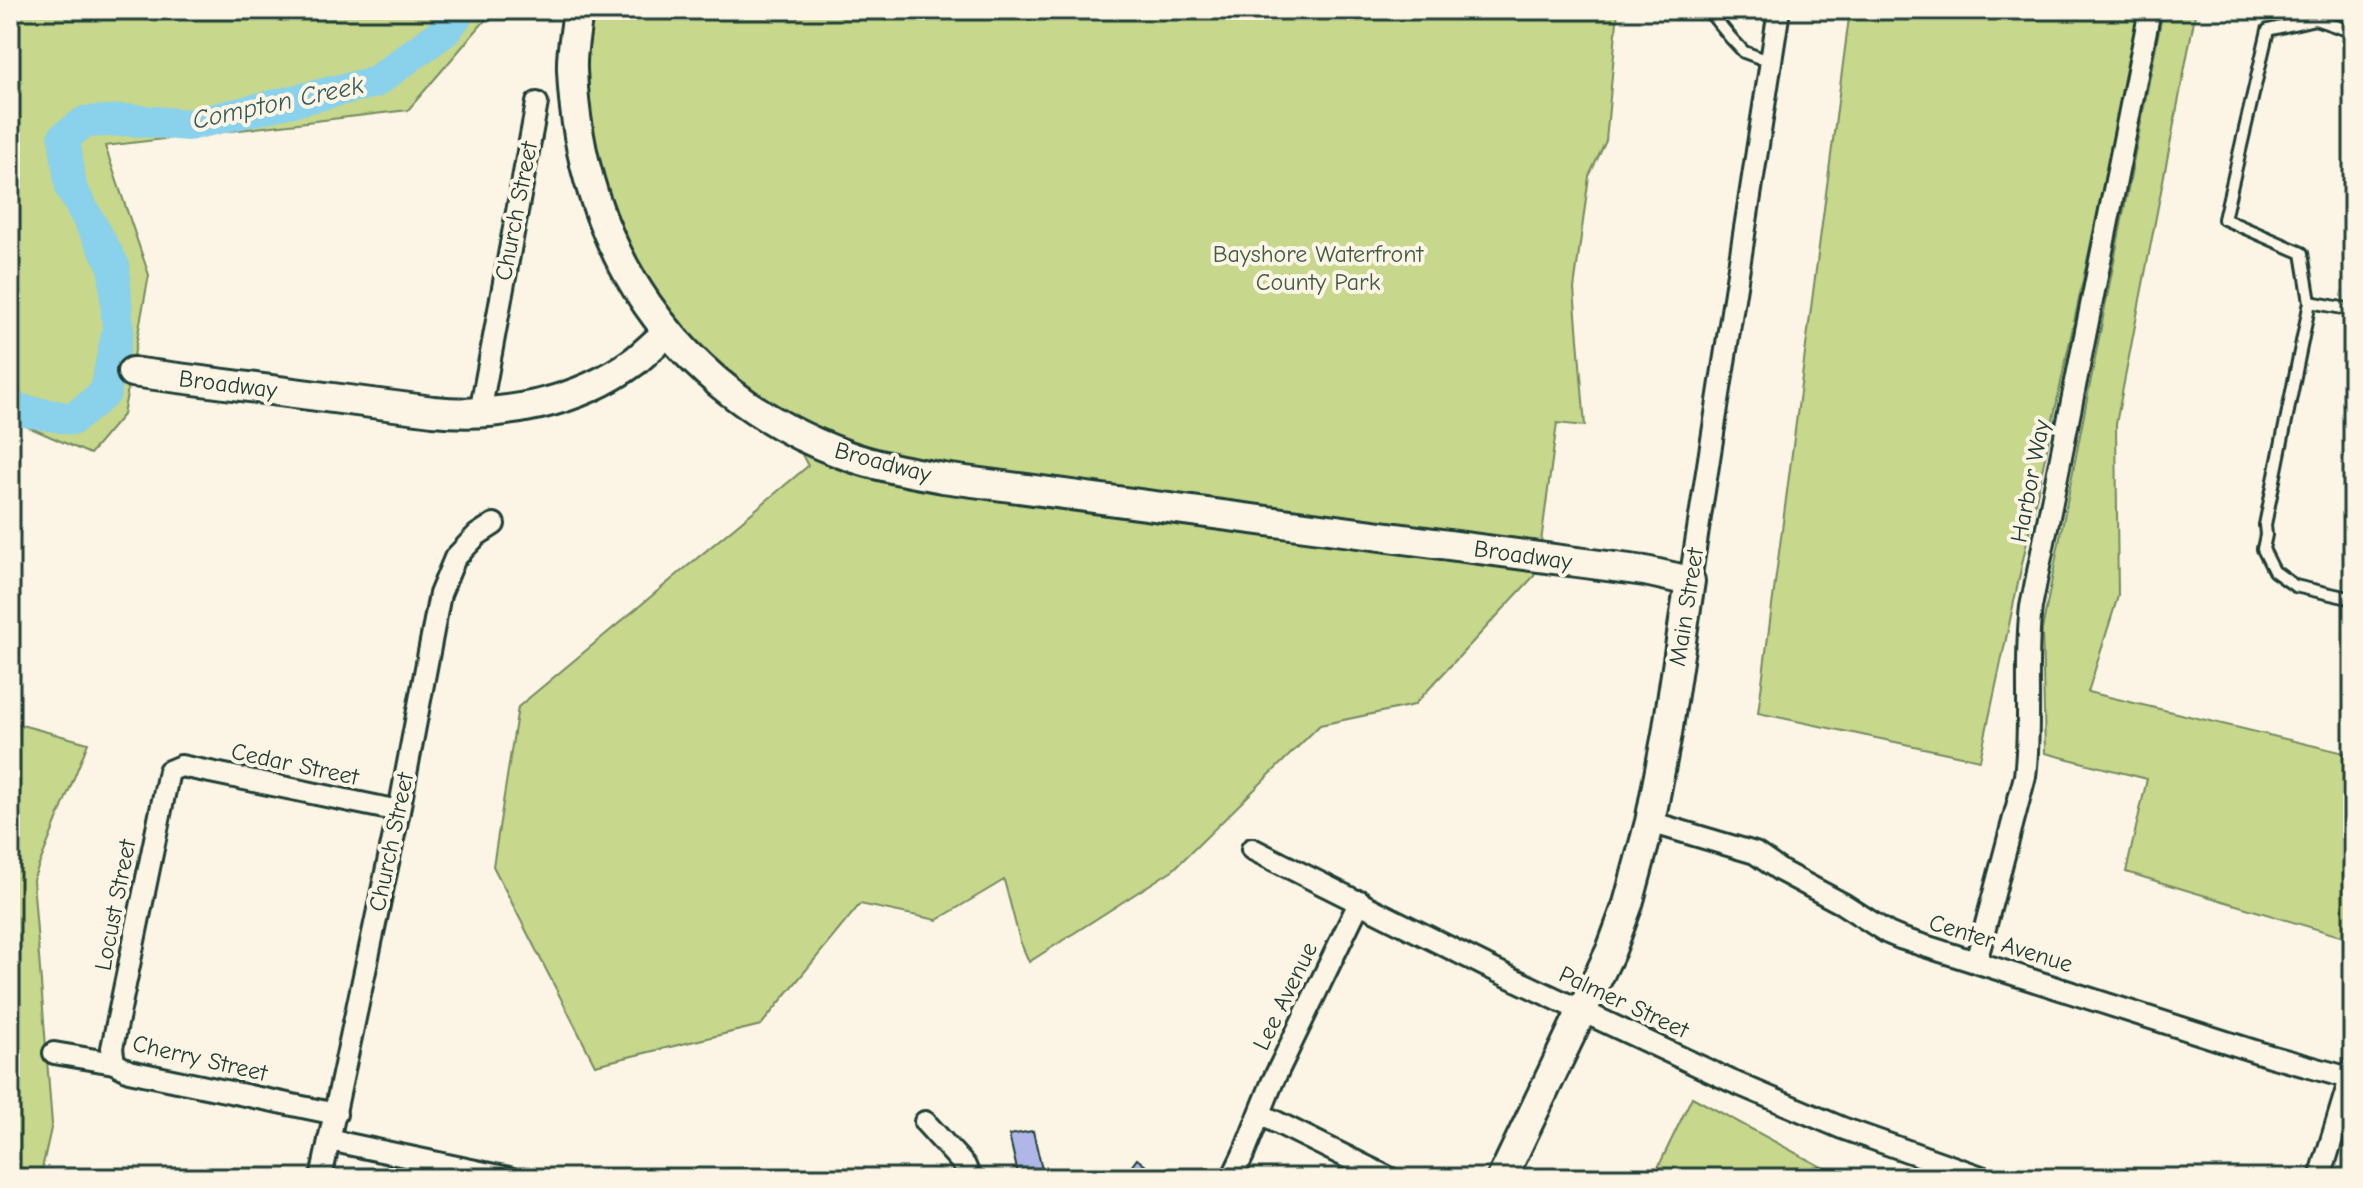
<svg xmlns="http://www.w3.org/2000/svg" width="2363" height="1188" viewBox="0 0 2363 1188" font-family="'Comic Neue',sans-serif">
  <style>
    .green { fill: #c7d78c; stroke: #738a60; stroke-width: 2 }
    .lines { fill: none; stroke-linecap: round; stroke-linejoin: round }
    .river { stroke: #8ad1eb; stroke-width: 32 }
    .building { fill: #b0b7e8; stroke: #1f3d34; stroke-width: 2 }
    .lane-casing { stroke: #1f3d34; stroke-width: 16 }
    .street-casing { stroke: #1f3d34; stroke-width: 26 }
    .secondary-casing { stroke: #1f3d34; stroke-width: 34 }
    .lane { stroke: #fcf5e5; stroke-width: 10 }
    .street { stroke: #fcf5e5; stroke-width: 20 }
    .secondary { stroke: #fcf5e5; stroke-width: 28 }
    .labels { text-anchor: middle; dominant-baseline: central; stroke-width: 8; stroke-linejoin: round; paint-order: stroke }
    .street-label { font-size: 24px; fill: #1f3d34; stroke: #fcf5e5 }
    .park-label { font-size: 24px; fill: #415c46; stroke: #fcf5e5 }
    .water-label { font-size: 26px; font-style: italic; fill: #345b59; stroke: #fcf5e5 }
  </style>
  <rect width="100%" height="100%" fill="#fcf5e5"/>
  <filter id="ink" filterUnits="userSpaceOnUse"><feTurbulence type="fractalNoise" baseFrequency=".0125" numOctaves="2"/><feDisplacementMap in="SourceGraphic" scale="16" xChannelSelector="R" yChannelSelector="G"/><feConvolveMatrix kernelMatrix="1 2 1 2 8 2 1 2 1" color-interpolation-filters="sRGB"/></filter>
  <g filter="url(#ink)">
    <g class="green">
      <path d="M 10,10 L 494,10 L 408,110 L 105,146 L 149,275 L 123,415 L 90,454 L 10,419 Z"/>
      <path d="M 579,10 L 1618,10 L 1606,141 L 1589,176 L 1574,289 L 1585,426 L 1557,423 L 1539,557 L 1537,557 L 1534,576 L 1414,705 L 1320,725 L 1174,869 L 1029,962 L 1020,941 L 1004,880 L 937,920 L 860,904 L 761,1025 L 595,1065 L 493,866 L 518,707 L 808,466 L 786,424 L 668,332 L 579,149 Z"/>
      <path d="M 1850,10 L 2141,10 L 1980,760 L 1758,713 Z"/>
      <path d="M 2163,10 L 2196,10 L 2116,424 L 2118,596 L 2088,692 L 2353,755 L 2353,940 L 2126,872 L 2147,779 L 2045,753 L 2042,630 Z"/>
      <path d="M 10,722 L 88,743 L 33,880 L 52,1124 L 40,1178 L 10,1178 Z"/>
      <path d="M 1692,1097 L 1842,1178 L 1653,1178 Z"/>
    </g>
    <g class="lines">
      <path class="river" d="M 10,403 L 19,410 L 73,419 L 105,393 L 118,330 L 114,266 L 71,188 L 64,137 L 85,122 L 130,120 L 189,125 L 375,82 L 445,31 L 461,10"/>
    </g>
    <g class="building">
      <path d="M 1033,1131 L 1044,1178 L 1019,1178 L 1009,1135 Z"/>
      <path d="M 1137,1159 L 1156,1174 L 1153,1178 L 1123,1178 Z"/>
    </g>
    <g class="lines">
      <defs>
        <g id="lane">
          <path d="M 1708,10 L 1730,37 L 1744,52 L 1771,62"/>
          <path d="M 2353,32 L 2315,19 L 2268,30 L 2224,219 L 2302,253 L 2310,302 L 2265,525 L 2266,535 L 2263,549 L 2274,571 L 2295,586 L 2353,599"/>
          <path d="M 2310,302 L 2353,310"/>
        </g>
        <g id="street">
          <path d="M 480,413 L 537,103"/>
          <path d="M 1690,581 L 1779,10"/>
          <path d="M 1650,822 L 1755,853 L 1781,871 L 1843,904 L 1888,933 L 1900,938 L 2270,1056 L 2353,1079"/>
          <path d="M 1252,849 L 1486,966 L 1731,1081 L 1842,1128 L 1984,1178"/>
          <path d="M 1976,962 L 2025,776 C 2032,720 2024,664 2031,607 L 2150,10"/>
          <path d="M 54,1053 L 114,1063 L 129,1071 L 336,1114"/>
          <path d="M 114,1063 L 112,1048 L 169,771 L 181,766 L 399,811"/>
          <path d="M 1260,1114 L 1389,1178"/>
          <path d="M 925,1122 L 965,1166 L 970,1178"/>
          <path d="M 329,1140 L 509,1178"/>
          <path d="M 321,1178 L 399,811 L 440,594 L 455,558 L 477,535 L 494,524"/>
          <path d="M 1232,1178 L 1244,1153 L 1272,1083 L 1360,901"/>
          <path d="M 2320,1178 L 2353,1069"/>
        </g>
        <g id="secondary">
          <path d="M 578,10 C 576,30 571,51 572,70 C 579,246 676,392 843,454 C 875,466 910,472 943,478 L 1645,571 L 1690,581 L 1667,734 L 1650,822 L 1628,904 L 1611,950 L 1502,1178"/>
          <path d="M 132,372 L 433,411 C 502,418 578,403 635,361 C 646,352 657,341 668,332"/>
        </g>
      </defs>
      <use href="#lane" class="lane-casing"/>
      <use href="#street" class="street-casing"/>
      <use href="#secondary" class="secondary-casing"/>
      <use href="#lane" class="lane"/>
      <use href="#street" class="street"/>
      <use href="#secondary" class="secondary"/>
    </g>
  </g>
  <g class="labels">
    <g class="street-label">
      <text transform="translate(516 211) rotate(-79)">Church Street</text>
      <text transform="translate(228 384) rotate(7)">Broadway</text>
      <text transform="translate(883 462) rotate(15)">Broadway</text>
      <text transform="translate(2030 481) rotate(-79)">Harbor Way</text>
      <text transform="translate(1523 555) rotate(8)">Broadway</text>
      <text transform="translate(1686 607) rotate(-81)">Main Street</text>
      <text transform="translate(295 764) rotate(12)">Cedar Street</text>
      <text transform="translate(391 842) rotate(-78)">Church Street</text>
      <text transform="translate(115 905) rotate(-79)">Locust Street</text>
      <text transform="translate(2001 943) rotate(17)">Center Avenue</text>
      <text transform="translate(1285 996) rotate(-64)">Lee Avenue</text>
      <text transform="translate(1624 1002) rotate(25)">Palmer Street</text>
      <text transform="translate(200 1058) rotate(13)">Cherry Street</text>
    </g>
    <g class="park-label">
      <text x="1318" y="254">Bayshore Waterfront<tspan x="1318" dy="28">County Park</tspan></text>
    </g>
    <g class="water-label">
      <text transform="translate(278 103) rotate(-12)">Compton Creek</text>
    </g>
  </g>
  <rect width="2363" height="1188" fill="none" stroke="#fcf5e5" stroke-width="40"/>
  <rect x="20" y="20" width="2323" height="1148" fill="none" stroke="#1f3d34" stroke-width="3" filter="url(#ink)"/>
</svg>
